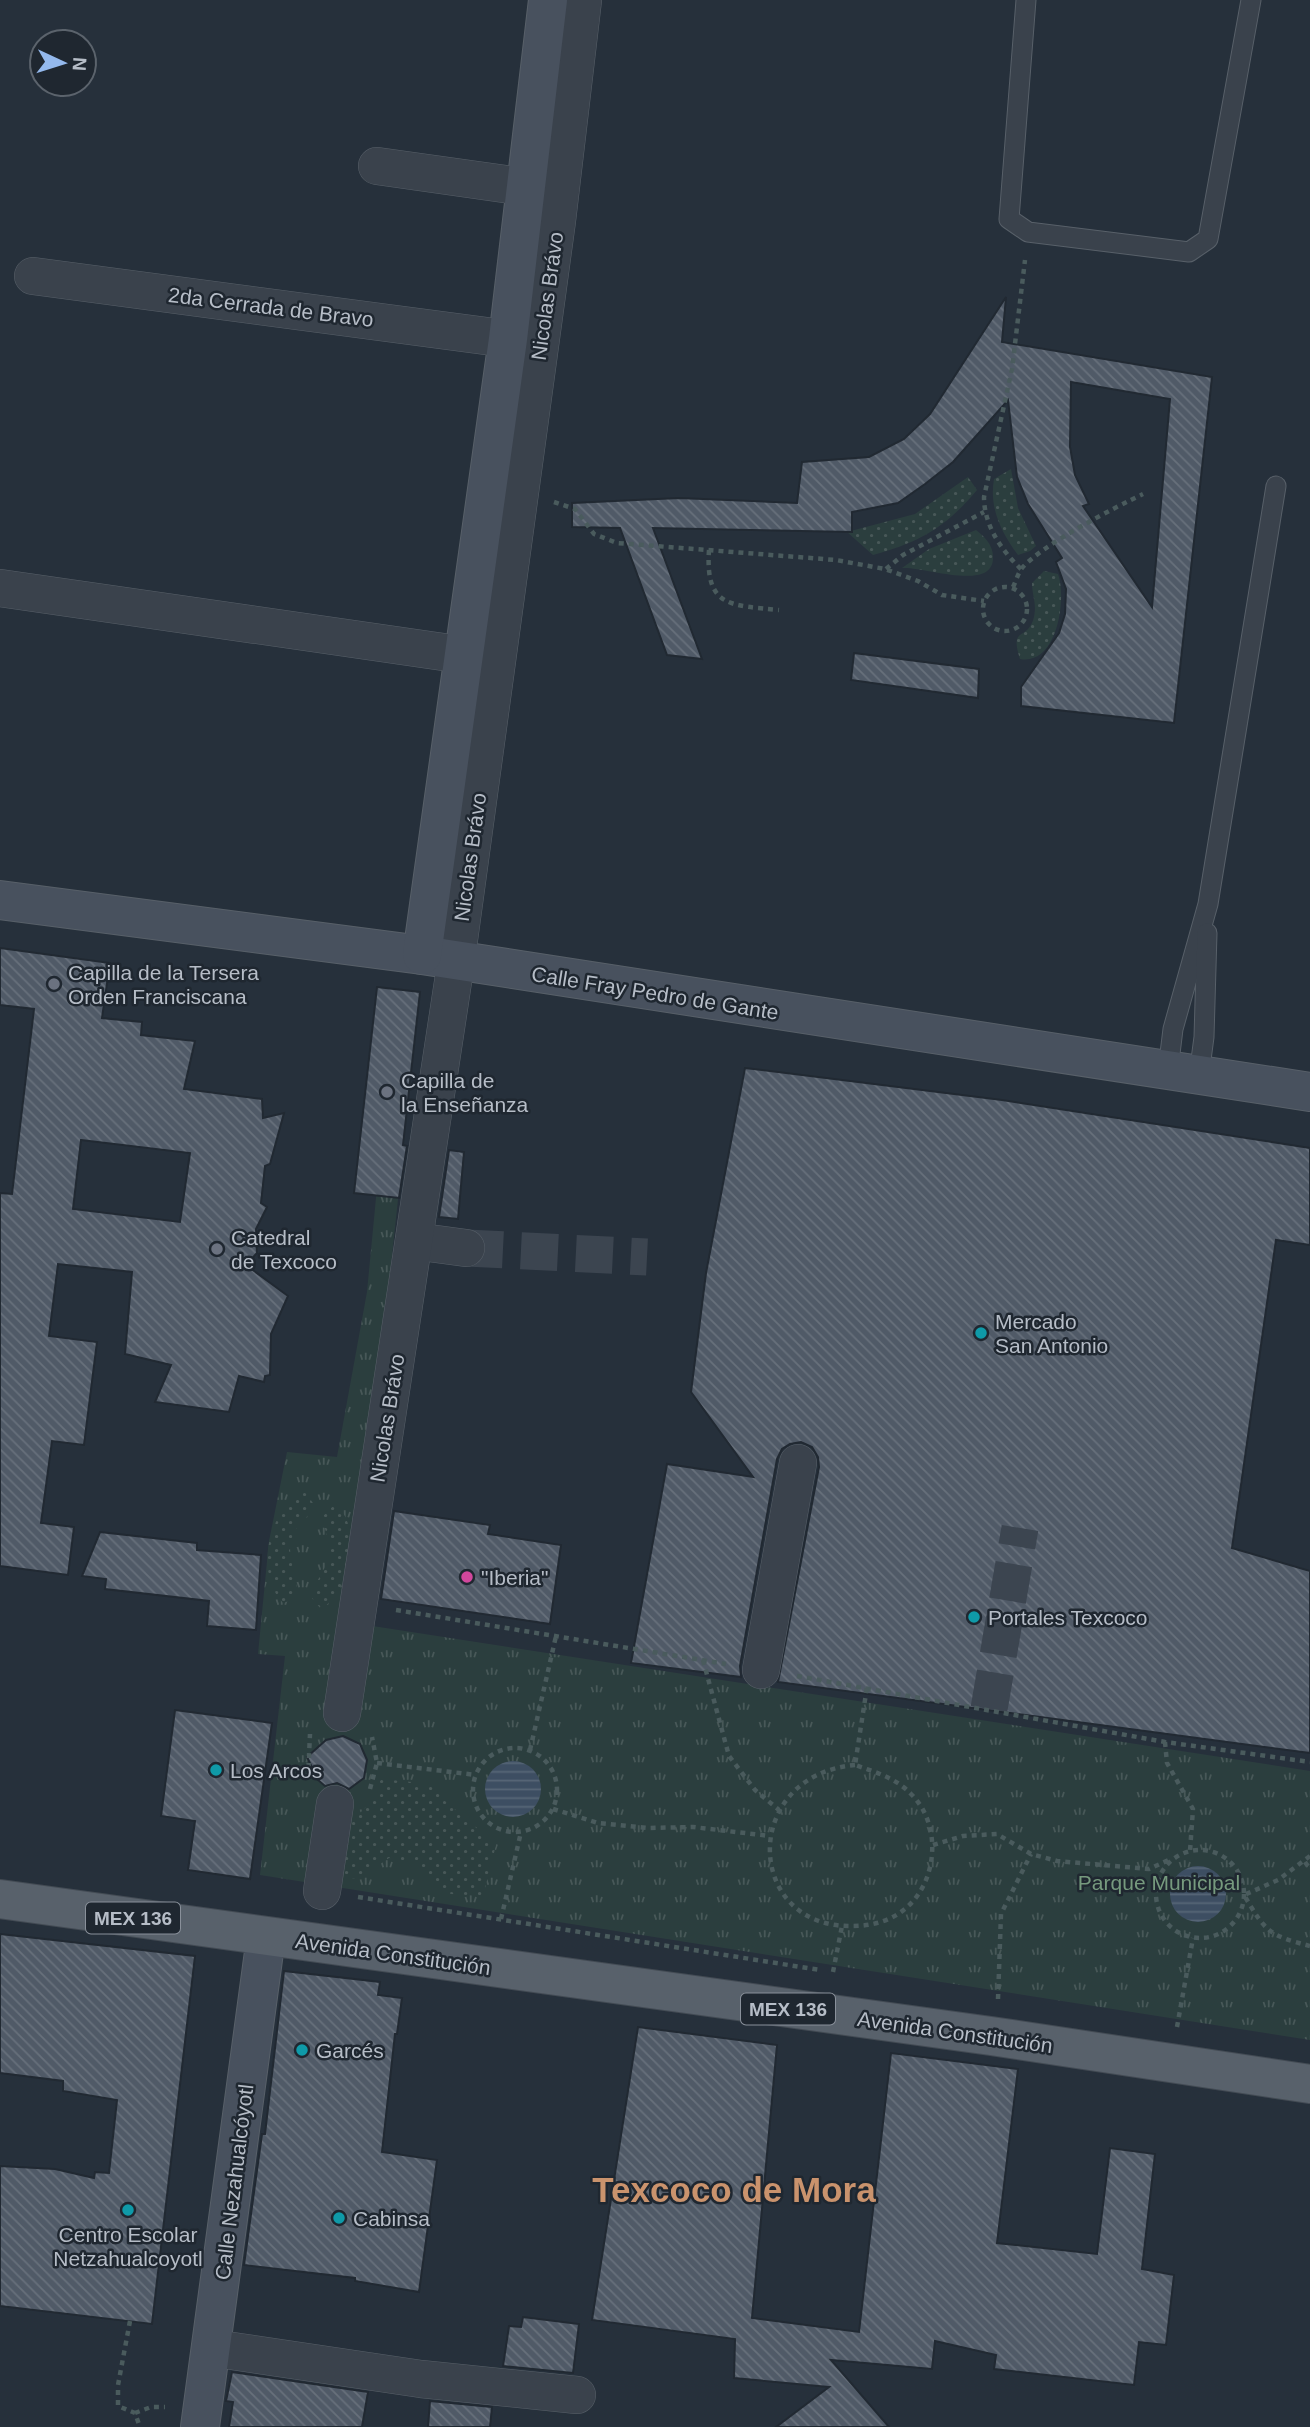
<svg xmlns="http://www.w3.org/2000/svg" width="1310" height="2427" viewBox="0 0 1310 2427" font-family="Arial,sans-serif">
  <style>
    .park { fill: url(#park-tufts) }
    .garden { fill: url(#garden-dots) }
    .water { fill: url(#water-rules) }
    .building { fill: url(#building-back-hatch); stroke: #212932; stroke-width: 2; fill-rule: evenodd }
    .lines { fill: none; stroke-linecap: round; stroke-linejoin: round }
    .street-tunnel { stroke: #3c4550; stroke-width: 37; stroke-dasharray: 37 18; stroke-linecap: butt }
    .lane-casing { stroke: #586069; stroke-width: 21 }
    .street-casing { stroke: #586069; stroke-width: 38 }
    .secondary-casing { stroke: #586069; stroke-width: 40 }
    .primary-casing { stroke: #434b54; stroke-width: 40 }
    .path { stroke: #4a5b5d; stroke-width: 4.5; stroke-dasharray: 5 5; stroke-linecap: butt }
    .lane { stroke: #3a424c; stroke-width: 19 }
    .street { stroke: #3a424c; stroke-width: 37 }
    .secondary { stroke: #48515e; stroke-width: 38 }
    .primary { stroke: #58616b; stroke-width: 38 }
    .worship-dot { fill: #6b7280; stroke: #1f2730; stroke-width: 2.5 }
    .culture-dot { fill: #0f9aa8; stroke: #1f2730; stroke-width: 2.5 }
    .hotel-dot { fill: #d1479c; stroke: #1f2730; stroke-width: 2.5 }
    .labels { text-anchor: middle; dominant-baseline: central; stroke-width: 5; stroke-linejoin: round; paint-order: stroke }
    .shield { fill: #1f2730; stroke: #89909a; stroke-width: 2 }
    .shield-label { font-size: 19px; font-weight: bold; fill: #b6bdc7 }
    .street-label { font-size: 21px; fill: #b6bdc7; stroke: #1f2730 }
    .poi-label { font-size: 21px; fill: #b6bdc7; stroke: #1f2730; text-anchor: start }
    .park-label { font-size: 21px; fill: #769a7e; stroke: #1f2730 }
    .town-label { font-size: 35px; font-weight: bold; fill: #ca936d; stroke: #1f2730 }
  </style>
  <defs>
    <pattern id="park-tufts" width="24" height="20" patternUnits="userSpaceOnUse" patternTransform="scale(1.75)"><rect width="24" height="20" fill="#2b3e3e"/><path d="M3 7l-1-3M5 7V3M7 7l1-3M15 17l-1-3M17 17v-4M19 17l1-3" fill="none" stroke="#485858"/></pattern>
    <pattern id="garden-dots" width="8" height="8" patternUnits="userSpaceOnUse" patternTransform="scale(1.75)"><rect width="8" height="8" fill="#2b3e3e"/><path d="M2 2h.1M6 6h.1" fill="none" stroke="#485858" stroke-width="1.8" stroke-linecap="round"/></pattern>
    <pattern id="water-rules" width="6" height="5" patternUnits="userSpaceOnUse" patternTransform="scale(1.75)"><rect width="6" height="5" fill="#3d4e62"/><path d="M0 2.5h6" fill="none" stroke="#576677"/></pattern>
    <pattern id="building-back-hatch" width="6" height="6" patternUnits="userSpaceOnUse" patternTransform="scale(1.75)"><rect width="6" height="6" fill="#505a67"/><path d="M-1 5l2 2M0 0l6 6M5-1l2 2" fill="none" stroke="#67707b"/></pattern>
  </defs>
  <rect width="100%" height="100%" fill="#26303b"/>
  <path class="park" d="M 396,990 L 420,992 L 353,1623 L 1310,1771 L 1310,2040 L 260,1875 L 285,1656 L 258,1654 L 269,1541 L 287,1452 L 337,1457 L 367,1292 Z"/>
  <g class="garden">
    <path d="M 1011,469 L 1018,508 L 1036,546 L 1030,551 L 1018,555 C 1001,532 989,508 994,479 Z"/>
    <path d="M 968,477 L 977,490 C 945,528 920,542 873,555 L 847,532 L 915,514 Z"/>
    <path d="M 976,530 C 985,537 993,545 993,557 C 994,593 924,566 902,568 L 929,549 Z"/>
    <path d="M 1044,571 L 1058,574 C 1067,599 1057,666 1020,659 C 1009,625 1028,642 1034,617 C 1037,604 1032,595 1032,583 Z"/>
    <path d="M 304,1491 L 316,1507 C 310,1515 298,1523 294,1533 C 282,1556 302,1577 295,1599 L 283,1603 C 254,1572 268,1510 304,1491 Z"/>
    <path d="M 335,1504 C 364,1527 350,1591 321,1609 L 311,1597 C 324,1558 340,1566 321,1518 Z"/>
    <path d="M 381,1779 L 432,1784 L 444,1800 L 496,1845 L 483,1896 L 451,1894 L 433,1883 L 414,1862 L 389,1858 L 360,1878 L 338,1879 L 346,1820 C 366,1814 374,1797 381,1779 Z"/>
  </g>
  <g class="water">
    <circle cx="513" cy="1789" r="28"/>
    <circle cx="1198" cy="1894" r="28"/>
  </g>
  <g class="building">
    <path d="M 1006,297 L 1002,342 L 1212,377 L 1174,723 L 1021,706 L 1021,687 L 1059,633 L 1065,614 L 1066,589 L 1056,562 L 1062,558 L 1028,504 L 1017,477 L 1008,400 L 953,462 L 925,484 L 898,503 L 852,512 L 852,532 L 653,528 L 702,659 L 667,655 L 620,528 L 572,527 L 572,503 L 679,498 L 797,503 L 802,462 L 869,457 L 904,439 L 930,414 ZM 1071,382 L 1170,399 L 1152,607 L 1083,506 L 1089,504 L 1075,475 L 1070,447 Z"/>
    <path d="M 854,653 L 979,669 L 978,698 L 851,680 Z"/>
    <path d="M 0,948 L 110,963 L 102,1018 L 142,1022 L 141,1035 L 195,1041 L 184,1089 L 262,1099 L 263,1118 L 284,1113 L 270,1164 L 265,1166 L 261,1203 L 267,1207 L 256,1229 L 257,1253 L 246,1265 L 288,1296 L 271,1334 L 270,1375 L 265,1376 L 264,1382 L 239,1376 L 229,1412 L 155,1402 L 171,1365 L 125,1354 L 132,1272 L 58,1264 L 49,1336 L 97,1342 L 84,1445 L 52,1441 L 41,1523 L 74,1527 L 68,1575 L 0,1566 L 0,1193 L 12,1194 L 34,1009 L 0,1005 ZM 81,1140 L 190,1153 L 180,1222 L 73,1209 Z"/>
    <path d="M 377,987 L 420,992 L 403,1145 L 407,1146 L 399,1198 L 354,1193 Z"/>
    <path d="M 745,1068 L 1002,1100 L 1310,1148 L 1310,1245 L 1276,1240 L 1232,1548 L 1310,1571 L 1310,1753 L 778,1682 L 819,1467 L 818,1457 L 812,1447 L 801,1442 L 790,1444 L 782,1449 L 777,1459 L 740,1666 L 741,1677 L 631,1663 L 667,1464 L 753,1477 L 691,1392 L 706,1273 Z"/>
    <path d="M 449,1150 L 464,1152 L 458,1219 L 439,1217 Z"/>
    <path d="M 394,1511 L 490,1525 L 488,1534 L 561,1545 L 550,1624 L 381,1599 Z"/>
    <path d="M 100,1532 L 197,1543 L 197,1550 L 261,1555 L 256,1630 L 207,1626 L 209,1601 L 105,1589 L 106,1579 L 82,1576 Z"/>
    <path d="M 175,1710 L 272,1723 L 250,1879 L 188,1870 L 195,1821 L 161,1816 Z"/>
    <path d="M 343,1736 L 360,1744 L 367,1760 L 364,1778 L 349,1789 L 337,1783 L 325,1786 L 318,1780 L 307,1757 L 326,1740 Z"/>
    <path d="M 0,1934 L 195,1956 L 152,2324 L 0,2306 L 0,2166 L 55,2169 L 94,2178 L 95,2172 L 109,2173 L 117,2100 L 63,2091 L 63,2081 L 0,2073 Z"/>
    <path d="M 284,1971 L 380,1982 L 378,1995 L 402,1998 L 397,2034 L 395,2034 L 382,2152 L 437,2160 L 419,2292 L 355,2281 L 355,2278 L 244,2265 L 262,2134 L 265,2134 Z"/>
    <path d="M 638,2027 L 777,2045 L 752,2318 L 859,2332 L 891,2053 L 1018,2069 L 997,2243 L 1097,2254 L 1110,2148 L 1155,2154 L 1142,2269 L 1174,2275 L 1166,2345 L 1139,2342 L 1134,2385 L 994,2369 L 996,2355 L 935,2341 L 932,2369 L 831,2360 L 889,2427 L 776,2427 L 829,2387 L 734,2378 L 735,2339 L 592,2320 Z"/>
    <path d="M 523,2317 L 579,2324 L 573,2373 L 503,2366 L 509,2326 L 521,2327 Z"/>
    <path d="M 232,2372 L 368,2392 L 362,2427 L 229,2427 L 233,2402 L 226,2401 Z"/>
    <path d="M 430,2401 L 492,2407 L 490,2427 L 428,2427 Z"/>
  </g>
  <g class="lines">
    <g class="street-tunnel">
      <path d="M 466,1248 L 647,1257"/>
      <path d="M 989,1709 L 1020,1528"/>
    </g>
    <defs>
      <g id="lane">
        <path d="M 1026,0 L 1009,219 L 1028,232 L 1189,252 L 1208,239 L 1251,0"/>
        <path d="M 1168,1070 L 1173,1029 L 1208,904 L 1276,486"/>
        <path d="M 1199,1075 L 1204,1037 L 1207,933"/>
      </g>
      <g id="street">
        <path d="M 377,166 L 526,187"/>
        <path d="M 33,276 L 508,339"/>
        <path d="M 0,588 L 464,655"/>
        <path d="M 414,1241 L 466,1248"/>
        <path d="M 761,1670 L 798,1463"/>
        <path d="M 342,1713 L 456,962 L 557,221 L 583,0"/>
        <path d="M 322,1891 L 335,1804"/>
        <path d="M 212,2348 L 421,2379 L 577,2395"/>
      </g>
      <g id="secondary">
        <path d="M 0,900 L 422,955 L 1310,1092"/>
        <path d="M 422,955 L 508,339 L 548,0"/>
        <path d="M 200,2427 L 266,1937"/>
      </g>
      <path id="primary" d="M 0,1899 L 991,2036 L 1310,2084"/>
    </defs>
    <use href="#lane" class="lane-casing"/>
    <use href="#street" class="street-casing"/>
    <use href="#secondary" class="secondary-casing"/>
    <use href="#primary" class="primary-casing"/>
    <g class="path">
      <path d="M 554,502 L 575,509 L 594,534 L 617,543 L 836,560 L 885,569 L 918,581 L 942,595 L 984,601"/>
      <path d="M 709,550 C 705,608 731,605 779,610"/>
      <path d="M 886,569 L 903,555 L 984,512"/>
      <path d="M 1021,569 C 1001,550 984,525 984,497 L 1012,369 L 1025,260"/>
      <path d="M 1013,587 C 1016,581 1018,573 1022,568 C 1043,544 1114,508 1143,494"/>
      <circle cx="1005" cy="609" r="22"/>
      <path d="M 396,1610 L 726,1664"/>
      <path d="M 703,1660 L 729,1756 L 755,1790 L 779,1810"/>
      <path d="M 797,1676 L 1165,1742 L 1310,1762"/>
      <path d="M 1165,1742 L 1167,1763 L 1193,1809 L 1190,1851"/>
      <circle cx="515" cy="1790" r="42"/>
      <path d="M 530,1750 L 556,1636"/>
      <path d="M 377,1763 L 476,1775"/>
      <path d="M 855,1765 C 740,1775 744,1928 852,1926 C 872,1926 891,1921 906,1908 C 938,1881 942,1824 911,1794 C 896,1778 875,1772 855,1765 L 867,1687"/>
      <path d="M 308,1778 L 310,1734"/>
      <path d="M 370,1789 L 377,1763 L 372,1737"/>
      <path d="M 553,1809 L 598,1823 L 649,1828 L 693,1827 L 770,1836"/>
      <path d="M 933,1845 L 963,1836 L 997,1834 L 1031,1854 L 1057,1861 L 1149,1869 L 1171,1859"/>
      <circle cx="1200" cy="1894" r="44"/>
      <path d="M 1310,1856 L 1278,1880 L 1244,1895 C 1266,1932 1268,1935 1310,1946"/>
      <path d="M 1305,1862 L 1310,1869"/>
      <path d="M 358,1897 L 820,1970"/>
      <path d="M 501,1919 L 521,1832"/>
      <path d="M 833,1972 L 842,1926"/>
      <path d="M 998,1999 L 1001,1914 L 1031,1854"/>
      <path d="M 1177,2027 L 1193,1938"/>
      <path d="M 130,2321 L 118,2385 L 118,2406 L 135,2413 L 140,2427"/>
      <path d="M 135,2413 L 151,2407 L 165,2407"/>
    </g>
    <use href="#lane" class="lane"/>
    <use href="#street" class="street"/>
    <use href="#secondary" class="secondary"/>
    <use href="#primary" class="primary"/>
  </g>
  <g class="worship-dot">
    <circle cx="54" cy="984" r="7"/>
    <circle cx="387" cy="1092" r="7"/>
    <circle cx="217" cy="1249" r="7"/>
  </g>
  <g class="culture-dot">
    <circle cx="981" cy="1333" r="7"/>
    <circle cx="974" cy="1617" r="7"/>
    <circle cx="216" cy="1770" r="7"/>
    <circle cx="302" cy="2050" r="7"/>
    <circle cx="128" cy="2210" r="7"/>
    <circle cx="339" cy="2218" r="7"/>
  </g>
  <circle class="hotel-dot" cx="467" cy="1577" r="7"/>
  <g class="labels">
    <g class="shield">
      <rect x="86" y="1902.5" width="94" height="31" rx="5"/>
      <rect x="741" y="1993.5" width="94" height="31" rx="5"/>
    </g>
    <g class="shield-label">
      <text x="133" y="1918">MEX 136</text>
      <text x="788" y="2009">MEX 136</text>
    </g>
    <g class="street-label">
      <text transform="translate(547 296) rotate(-82)">Nicolas Brávo</text>
      <text transform="translate(271 307) rotate(7)">2da Cerrada de Bravo</text>
      <text transform="translate(470 857) rotate(-82)">Nicolas Brávo</text>
      <text transform="translate(655 993) rotate(9)">Calle Fray Pedro de Gante</text>
      <text transform="translate(387 1418) rotate(-81)">Nicolas Brávo</text>
      <text transform="translate(393 1954) rotate(8)">Avenida Constitución</text>
      <text transform="translate(955 2032) rotate(8)">Avenida Constitución</text>
      <text transform="translate(234 2182) rotate(-83)">Calle Nezahualcóyotl</text>
    </g>
    <g class="poi-label">
      <text x="68" y="972">Capilla de la Tersera<tspan x="68" dy="24">Orden Franciscana</tspan></text>
      <text x="401" y="1080">Capilla de<tspan x="401" dy="24">la Enseñanza</tspan></text>
      <text x="231" y="1237">Catedral<tspan x="231" dy="24">de Texcoco</tspan></text>
      <text x="995" y="1321">Mercado<tspan x="995" dy="24">San Antonio</tspan></text>
      <text x="481" y="1577">"Iberia"</text>
      <text x="988" y="1617">Portales Texcoco</text>
      <text x="230" y="1770">Los Arcos</text>
      <text x="316" y="2050">Garcés</text>
      <text x="353" y="2218">Cabinsa</text>
      <text x="128" y="2234" text-anchor="middle">Centro Escolar<tspan x="128" dy="24">Netzahualcoyotl</tspan></text>
    </g>
    <g class="park-label">
      <text x="1159" y="1882">Parque Municipal</text>
    </g>
    <g class="town-label">
      <text x="734" y="2189">Texcoco de Mora</text>
    </g>
  </g>
  <g transform="translate(63 63) rotate(94)"><circle r="33" fill="#1f2730" stroke="#5b636c" stroke-width="2"/>
  <path d="M0-5L12 26L0 18L-12 26Z" fill="#94b9ed"/>
  <text y="-10" font-size="19" font-weight="bold" text-anchor="middle" fill="#b6bdc7">N</text>
  </g>
</svg>
